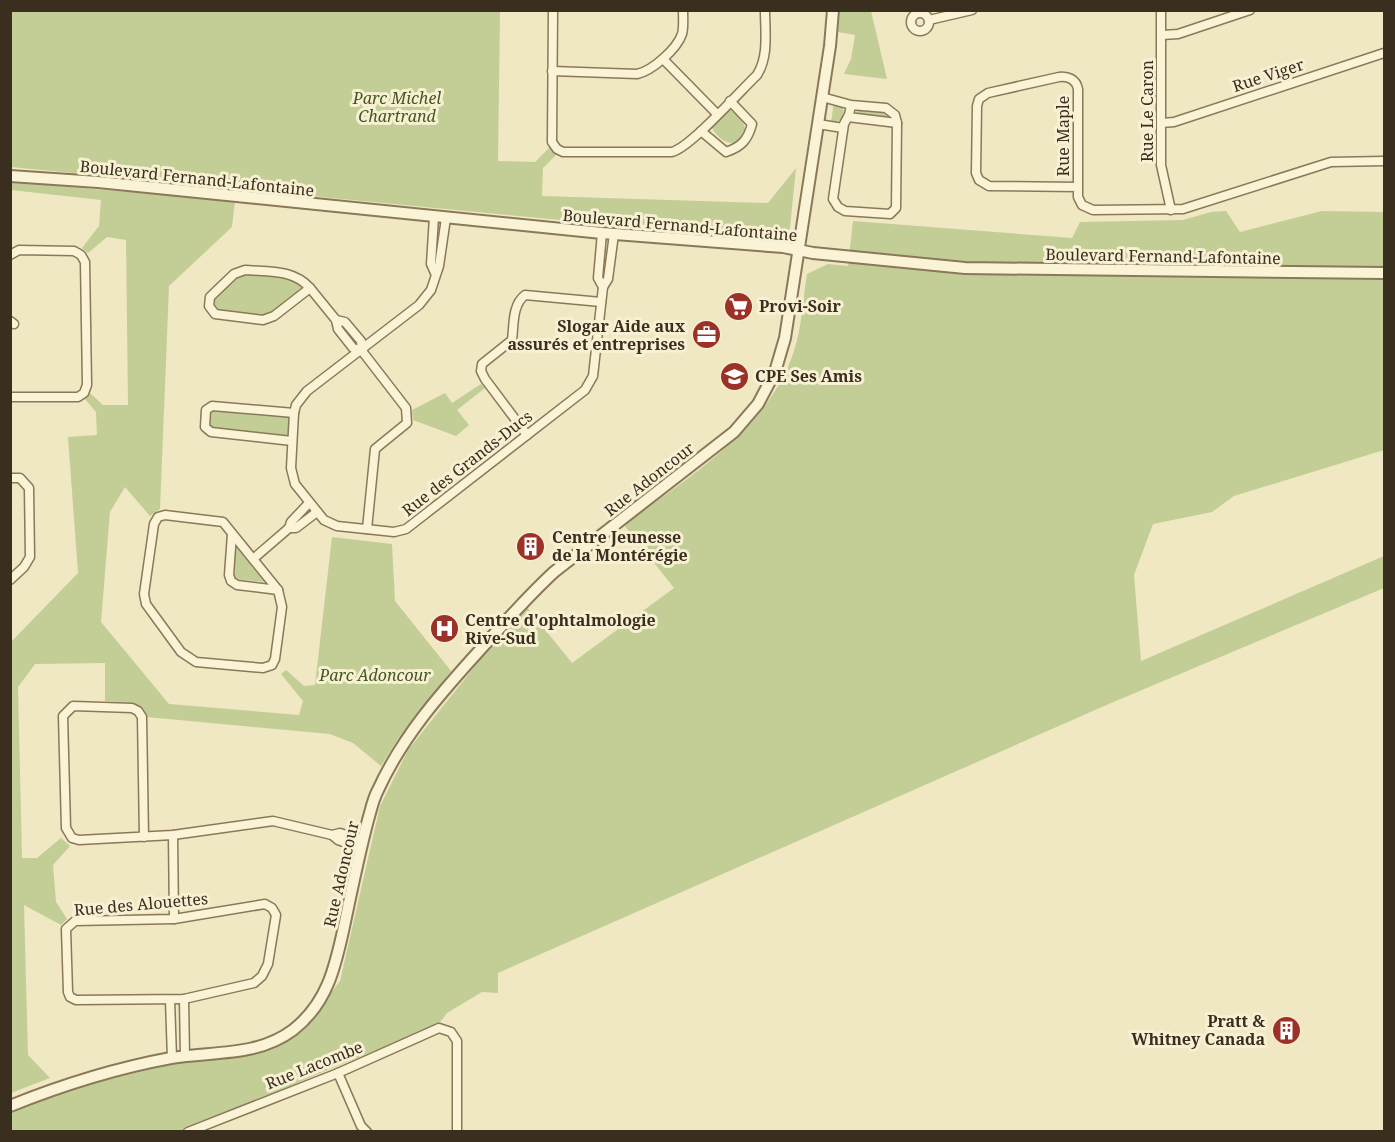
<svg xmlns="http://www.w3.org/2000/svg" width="1395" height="1142" viewBox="0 0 1395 1142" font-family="'Noto Serif',serif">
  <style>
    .green { fill: #c2ce96 }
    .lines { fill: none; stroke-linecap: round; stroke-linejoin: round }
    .minor-casing { stroke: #8a7859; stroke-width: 11 }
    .tertiary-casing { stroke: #8a7859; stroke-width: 14 }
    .minor { stroke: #faf3d6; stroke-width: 8 }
    .tertiary { stroke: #faf3d6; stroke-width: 10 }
    .labels { text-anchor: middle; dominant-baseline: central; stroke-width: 6; stroke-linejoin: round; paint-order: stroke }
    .street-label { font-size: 16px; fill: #3a2e1e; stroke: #f7f0d3 }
    .park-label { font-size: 16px; font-style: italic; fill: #455723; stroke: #f7f0d3 }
    .poi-label { font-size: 16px; font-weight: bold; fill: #3a2e1e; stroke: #f7f0d3; text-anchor: start }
  </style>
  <rect width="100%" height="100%" fill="#f0e7c3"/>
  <g class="green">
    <path d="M 10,11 L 500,11 L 498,161 L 535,162 L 550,147 L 557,154 L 543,168 L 542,196 L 768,203 L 796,168 L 790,228 L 784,237 L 776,241 L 11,167 Z"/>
    <path d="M 838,11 L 871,11 L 887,79 L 844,74 L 851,59 L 855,35 L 838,32 Z"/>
    <path d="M 834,102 L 842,106 L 844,113 L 843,113 L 843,117 C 839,121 837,123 831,122 Z"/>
    <path d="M 730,110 C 759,126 741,156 719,137 C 715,133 713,131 711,125 L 722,112 Z"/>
    <path d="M 857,110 L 885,111 L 888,114 L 886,118 L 856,114 Z"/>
    <path d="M 10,182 L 235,201 L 232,227 L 169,286 L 160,509 L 150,516 L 125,487 L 110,512 L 101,622 L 169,704 L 299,715 L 303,701 L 281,674 L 286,670 L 304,686 L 315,685 L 332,537 L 392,544 L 395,601 L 451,671 L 398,739 L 381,766 L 353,743 L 330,734 L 147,717 L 133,703 L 105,701 L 105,663 L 35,664 L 18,687 L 22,858 L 37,858 L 61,838 L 70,846 L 53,865 L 56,902 L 67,919 L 61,925 L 24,905 L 28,1055 L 50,1078 L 11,1093 L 11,642 L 78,573 L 68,437 L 97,435 L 96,412 L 85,399 L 90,393 L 103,405 L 128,405 L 126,240 L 107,237 L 88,253 L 82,248 L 99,226 L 101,200 L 11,190 Z"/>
    <path d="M 1226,211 L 1240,232 L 1322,211 L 1384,212 L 1384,450 L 1234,496 L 1212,512 L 1153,524 L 1134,575 L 1141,661 L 1384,556 L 1384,588 L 1111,703 L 498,973 L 498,993 L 482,992 L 447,1013 L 438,1025 L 332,1068 L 186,1131 L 11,1132 L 11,1112 L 43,1099 L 91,1084 L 167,1065 L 259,1051 L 276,1046 L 308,1023 L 340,981 L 380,806 L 408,750 L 507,626 L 526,606 L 572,663 L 674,588 L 624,525 C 687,478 769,429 794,351 C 802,327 803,299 807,274 L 828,264 L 848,266 L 853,221 L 1072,238 L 1080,222 L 1183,220 L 1211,212 Z"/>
    <path d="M 245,270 L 292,274 L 310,288 L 274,316 L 215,314 L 210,297 Z"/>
    <path d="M 481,384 L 485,388 L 457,410 L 469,425 L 456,436 L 413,420 L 412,410 L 445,393 L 452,403 Z"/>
    <path d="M 212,406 L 294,413 L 292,441 L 205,427 Z"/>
    <path d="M 236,545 L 266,582 L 234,579 Z"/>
  </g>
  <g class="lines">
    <defs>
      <g id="minor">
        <path d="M 553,10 L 552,142 L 557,149 L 563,152 L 672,152 C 691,147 740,91 757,75 C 769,56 765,32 765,10"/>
        <path d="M 1161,10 L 1161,165 L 1171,210"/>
        <circle cx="920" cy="22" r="9"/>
        <path d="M 929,20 L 972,10"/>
        <path d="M 1162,35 L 1178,34 L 1250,10"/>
        <path d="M 663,59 L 717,114"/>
        <path d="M 552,71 L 637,74 C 652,71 677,49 682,34 C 684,27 683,18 683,10"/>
        <path d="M 822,97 L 851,105 L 886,108 L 895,115 L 897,123 L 896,208 L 890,214 L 845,211 L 838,207 L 833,199 L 844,124 L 849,115 L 851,105"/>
        <path d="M 848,117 L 897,123"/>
        <path d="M 1161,123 L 1174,122 L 1384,53"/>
        <path d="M 818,124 L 843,128"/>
        <path d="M 701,131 L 726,152 C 741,147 748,140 752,124 L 730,101"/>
        <path d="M 1078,187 L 989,186 L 979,180 L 976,173 L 977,106 L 979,99 L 988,93 L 1059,77 C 1068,76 1076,79 1078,89 L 1078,197 L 1082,205 L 1093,210 L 1183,209 L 1331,162 L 1384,161"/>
        <path d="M 434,217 L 431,264 L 435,273"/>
        <path d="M 446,218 L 439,266 L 431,290 L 419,305 L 307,391 L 296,405 L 294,413 L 291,468 L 295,484 L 324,520 L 337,526 L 394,532 L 406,529 L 585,390 L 593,376 L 603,287 L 608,279 L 614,234"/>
        <path d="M 602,233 L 598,278 L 603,287"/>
        <path d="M 10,255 L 19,250 L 74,251 L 81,255 L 85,262 L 87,385 L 84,393 L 78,397 L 10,397"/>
        <path d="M 245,270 C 269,272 293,269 310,288 L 274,316 L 263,320 L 215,314 L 209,306 L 210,297 L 234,274 Z"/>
        <path d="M 310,288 L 336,320 L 338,329 L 353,348 L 362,351"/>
        <path d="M 336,320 L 345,322 L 361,341 L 362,351 L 406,408 L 407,423 L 375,449 L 367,529"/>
        <path d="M 10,321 L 14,324"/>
        <path d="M 527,435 L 485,379 L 481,371 L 482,364 L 512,340 C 514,325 512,305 525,295 L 601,302"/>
        <path d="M 292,441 L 211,432 L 205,427 L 206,410 L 212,406 L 294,413"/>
        <path d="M 10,478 L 20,478 L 29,488 L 30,557 L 24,567 L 10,580"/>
        <path d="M 309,503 L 291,522 L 289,528 L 296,528 L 317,512"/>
        <path d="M 165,515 L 223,522 L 278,590 L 282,607 L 275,659 L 272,665 L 263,668 L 196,662 L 181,652 L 146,604 L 144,594 L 154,524 L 158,517 Z"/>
        <path d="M 232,534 L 229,575 L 231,581 L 237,585 L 278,590"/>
        <path d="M 253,559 L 289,528"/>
        <path d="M 173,835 L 174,919"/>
        <path d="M 332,835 L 340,833 L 363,840"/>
        <path d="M 144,837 L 142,717 L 138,711 L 132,708 L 73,706 L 63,716 L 66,828 L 72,838 L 79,840 L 173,835 L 273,821 L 332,835 L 338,840 L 360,848"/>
        <path d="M 265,904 L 272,908 L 276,915 L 268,964 L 262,976 L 254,983 L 184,999 L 76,1000 L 70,997 L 68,992 L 66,929 L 75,921 L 174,919 Z"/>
        <path d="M 184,999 L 185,1057"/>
        <path d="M 170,1000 L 172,1058"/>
        <path d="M 338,1073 L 361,1126 L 367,1132"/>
        <path d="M 188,1132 L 338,1073 L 439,1028 L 451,1032 L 457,1041 L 457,1132"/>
      </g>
      <g id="tertiary">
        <path d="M 10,176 L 98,182 L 602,233 L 783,247 L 813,253 L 965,268 L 1384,273"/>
        <path d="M 10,1106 C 62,1085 117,1068 171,1058 C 213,1051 257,1057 293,1030 C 329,1002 336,963 345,922 C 352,888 359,854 368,820 C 371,810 373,799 378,790 C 402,737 440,694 479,651 C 503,624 527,597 554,572 L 734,432 L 758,404 L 775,372 L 785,338 L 830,46 L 833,10"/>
      </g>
    </defs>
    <use href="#minor" class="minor-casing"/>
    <use href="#tertiary" class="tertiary-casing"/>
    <use href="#minor" class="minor"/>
    <use href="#tertiary" class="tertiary"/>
  </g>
  <defs>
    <symbol id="supermarket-disc" viewBox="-11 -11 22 22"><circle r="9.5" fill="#9c3227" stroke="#f7f0d3"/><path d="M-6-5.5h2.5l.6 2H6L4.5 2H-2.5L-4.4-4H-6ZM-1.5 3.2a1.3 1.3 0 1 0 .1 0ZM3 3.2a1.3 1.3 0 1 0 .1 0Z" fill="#fff"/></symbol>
    <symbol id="office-disc" viewBox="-11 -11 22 22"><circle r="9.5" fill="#9c3227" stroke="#f7f0d3"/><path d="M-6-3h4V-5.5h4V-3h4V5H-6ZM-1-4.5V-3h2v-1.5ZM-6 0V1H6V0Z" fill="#fff"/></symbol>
    <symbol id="school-disc" viewBox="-11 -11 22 22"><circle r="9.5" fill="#9c3227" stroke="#f7f0d3"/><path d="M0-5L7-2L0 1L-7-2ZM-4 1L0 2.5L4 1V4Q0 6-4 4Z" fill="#fff"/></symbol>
    <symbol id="building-disc" viewBox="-11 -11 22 22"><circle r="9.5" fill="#9c3227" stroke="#f7f0d3"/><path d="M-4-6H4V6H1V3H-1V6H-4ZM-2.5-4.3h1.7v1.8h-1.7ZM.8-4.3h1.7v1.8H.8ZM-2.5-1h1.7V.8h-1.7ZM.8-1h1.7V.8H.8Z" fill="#fff"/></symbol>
    <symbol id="hospital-disc" viewBox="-11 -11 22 22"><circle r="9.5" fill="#9c3227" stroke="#f7f0d3"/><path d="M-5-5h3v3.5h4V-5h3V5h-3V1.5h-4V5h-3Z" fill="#fff"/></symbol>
  </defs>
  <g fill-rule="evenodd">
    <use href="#supermarket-disc" x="722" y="290" width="33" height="33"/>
    <use href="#office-disc" x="690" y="318" width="33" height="33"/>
    <use href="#school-disc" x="718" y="360" width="33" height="33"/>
    <use href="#building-disc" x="514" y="530" width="33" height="33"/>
    <use href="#hospital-disc" x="428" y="612" width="33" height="33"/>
    <use href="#building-disc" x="1270" y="1014" width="33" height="33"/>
  </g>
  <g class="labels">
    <g class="street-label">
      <text transform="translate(1268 75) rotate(-18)">Rue Viger</text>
      <text transform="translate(1147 111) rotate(-90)">Rue Le Caron</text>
      <text transform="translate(1063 136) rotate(-90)">Rue Maple</text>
      <text transform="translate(197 178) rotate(6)">Boulevard Fernand-Lafontaine</text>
      <text transform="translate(680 225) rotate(5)">Boulevard Fernand-Lafontaine</text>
      <text transform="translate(1163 256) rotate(1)">Boulevard Fernand-Lafontaine</text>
      <text transform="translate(467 463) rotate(-38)">Rue des Grands-Ducs</text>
      <text transform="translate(649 479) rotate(-38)">Rue Adoncour</text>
      <text transform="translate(341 874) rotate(-77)">Rue Adoncour</text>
      <text transform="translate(141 904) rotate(-5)">Rue des Alouettes</text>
      <text transform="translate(314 1065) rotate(-22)">Rue Lacombe</text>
    </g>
    <g class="park-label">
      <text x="397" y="98">Parc Michel<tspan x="397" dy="18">Chartrand</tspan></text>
      <text x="375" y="675">Parc Adoncour</text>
    </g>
    <g class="poi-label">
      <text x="759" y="306">Provi-Soir</text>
      <text x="685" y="326" text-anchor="end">Slogar Aide aux<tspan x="685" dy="18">assurés et entreprises</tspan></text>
      <text x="755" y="376">CPE Ses Amis</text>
      <text x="552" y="537">Centre Jeunesse<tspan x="552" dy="18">de la Montérégie</tspan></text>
      <text x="465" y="620">Centre d'ophtalmologie<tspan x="465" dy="18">Rive-Sud</tspan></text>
      <text x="1265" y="1021" text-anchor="end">Pratt &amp;<tspan x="1265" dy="18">Whitney Canada</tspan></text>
    </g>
  </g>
  <rect width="1395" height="1142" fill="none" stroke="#3a2e1e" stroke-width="24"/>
</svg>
